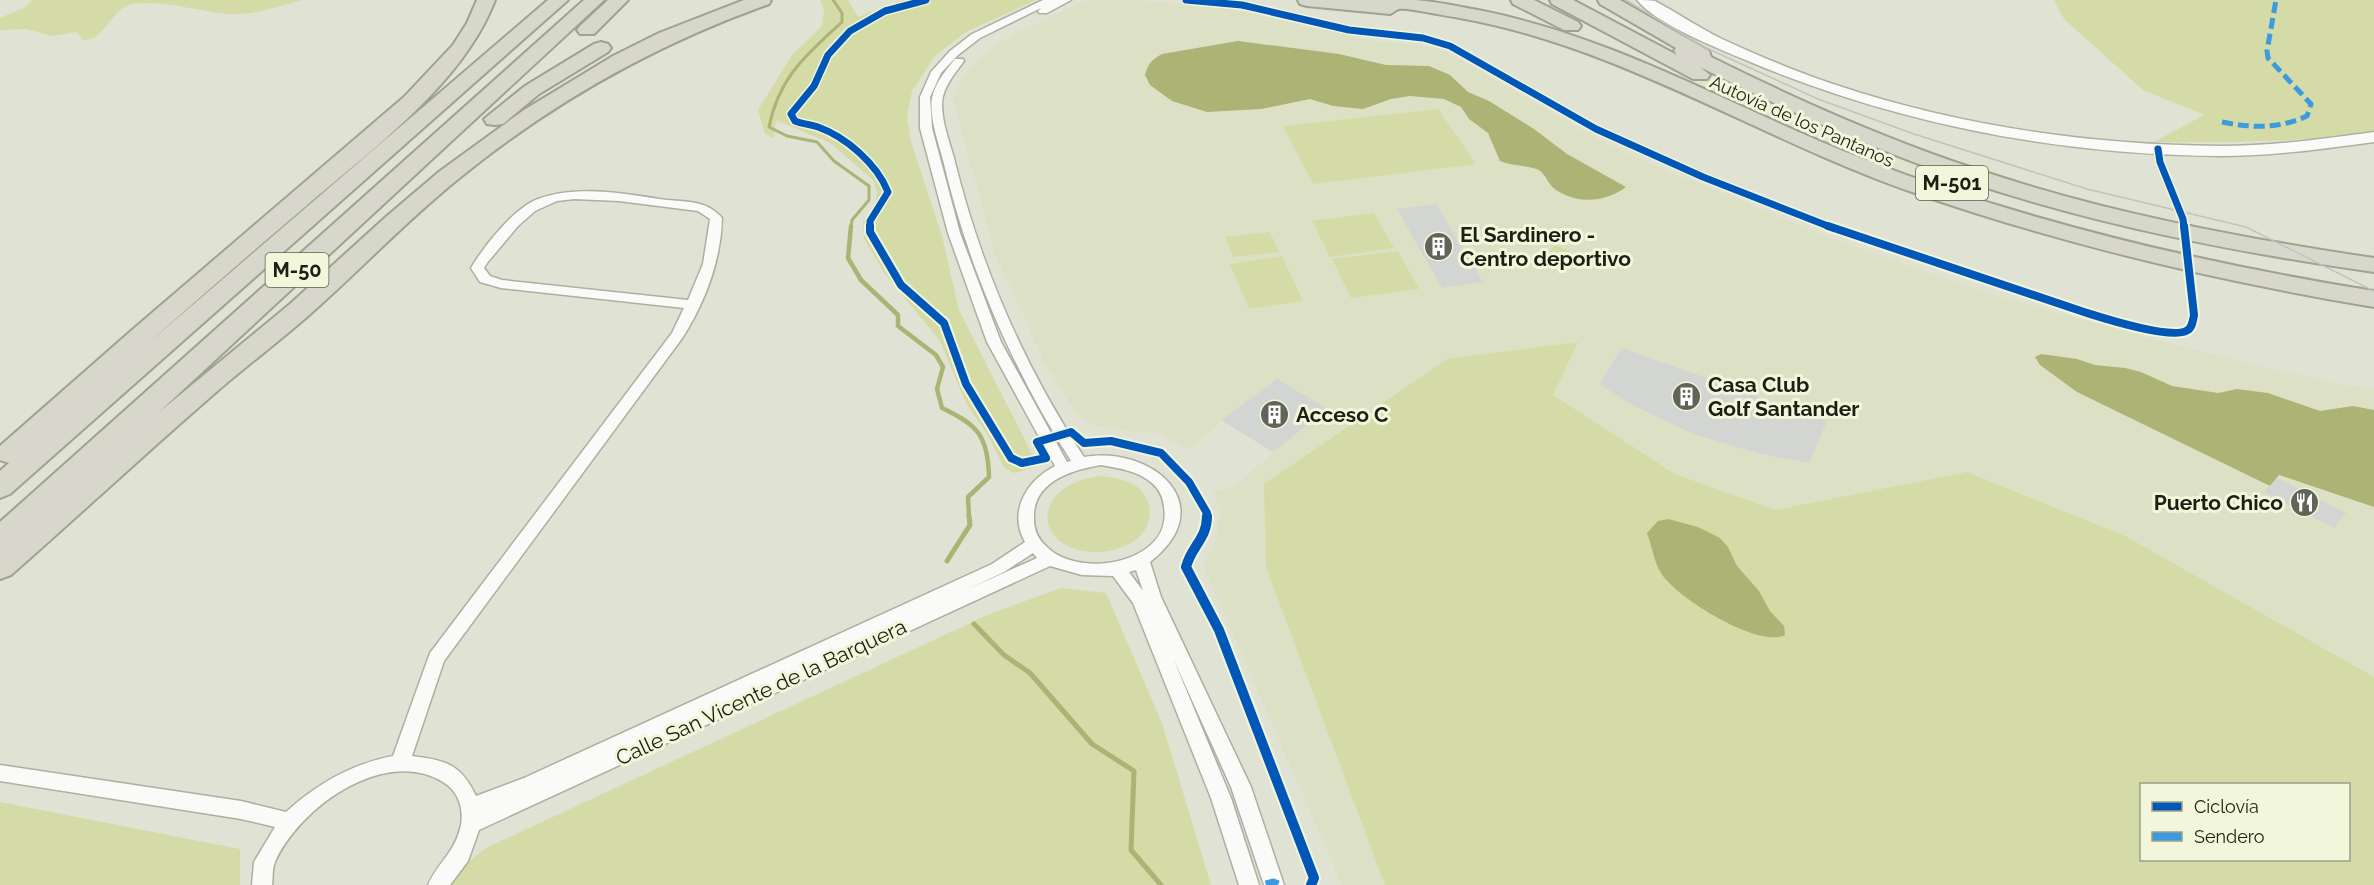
<svg xmlns="http://www.w3.org/2000/svg" width="2374" height="885" viewBox="0 0 2374 885" font-family="Raleway,sans-serif">
  <style>
    .built { fill: #dce1c6; fill-rule: evenodd }
    .green { fill: #d4dba6; fill-rule: evenodd }
    .water { fill: #acb374 }
    .lines { fill: none; stroke-linecap: round; stroke-linejoin: round }
    .stream-far2 { stroke: #acb374; stroke-width: 3 }
    .stream-far1 { stroke: #acb374; stroke-width: 4.5 }
    .stream { stroke: #acb374; stroke-width: 5 }
    .building { fill: #d2d5d2 }
    .street-casing { stroke: #acafa2; stroke-width: 3 }
    .secondary-casing { stroke: #acafa2; stroke-width: 3 }
    .highway-casing { stroke: #9fa28f; stroke-width: 4 }
    .street { fill: #fafbf8; fill-rule: evenodd }
    .secondary { fill: #fafbf8; fill-rule: evenodd }
    .highway { fill: #d7d8cb; fill-rule: evenodd }
    .tram { stroke: #c2c3bf; stroke-width: 1.5 }
    .quiet-far1 { stroke: #3c9bdf; stroke-width: 5; stroke-dasharray: 11 5; stroke-linecap: butt }
    .quiet { stroke: #3c9bdf; stroke-width: 9; stroke-dasharray: 18 9; stroke-linecap: butt }
    .cycleway-far2-casing { stroke: #f2f6da; stroke-width: 10 }
    .cycleway-far1-casing { stroke: #f2f6da; stroke-width: 12 }
    .cycleway-casing { stroke: #f2f6da; stroke-width: 14 }
    .cycleway-far2 { stroke: #0057b8; stroke-width: 7 }
    .cycleway-far1 { stroke: #0057b8; stroke-width: 8 }
    .cycleway { stroke: #0057b8; stroke-width: 10 }
    .labels { text-anchor: middle; dominant-baseline: central; stroke-width: 6; stroke-linejoin: round; paint-order: stroke }
    .far-street-label { font-size: 18px; fill: #1d1f15; stroke: #f2f6da }
    .shield { fill: #f2f6da; stroke: #5d6050; stroke-width: 1.5 }
    .shield-label { font-size: 20px; font-weight: bold; fill: #1d1f15 }
    .poi-label { font-size: 21px; font-weight: bold; fill: #1d1f15; stroke: #f2f6da; text-anchor: start }
    .street-label { font-size: 21px; fill: #1d1f15; stroke: #f2f6da }
  </style>
  <rect width="100%" height="100%" fill="#e0e3d3"/>
  <path class="built" d="M 1086,0 L 1136,0 L 1222,7 L 1368,40 L 1433,47 L 1448,53 L 1596,138 L 1649,163 L 1839,241 L 1989,293 L 2152,339 L 2334,383 L 2374,389 L 2374,885 L 1342,885 L 1203,565 L 1216,538 L 1220,510 L 1213,492 L 1236,485 L 1291,437 L 1240,406 L 1189,450 L 1154,432 L 1126,431 L 1094,425 L 1078,417 L 1045,363 L 995,254 L 954,102 L 959,84 L 971,67 L 988,51 L 1012,35 ZM 2142,784 L 2348,784 L 2348,860 L 2142,860 Z"/>
  <g class="green">
    <path d="M 32,0 L 302,0 C 279,6 252,16 229,14 C 195,11 167,0 132,4 C 110,9 104,43 82,40 L 77,32 L 52,36 L 26,29 L 0,30 L 0,18 L 26,7 Z"/>
    <path d="M 820,0 L 848,0 L 858,17 L 903,0 L 1036,0 L 966,32 L 935,56 L 912,91 L 907,117 L 911,142 L 942,236 L 959,310 L 1038,466 L 1014,473 L 1004,468 L 988,435 L 967,405 L 940,341 L 885,274 L 864,239 L 863,221 L 875,205 L 877,192 L 873,180 L 830,143 L 776,120 L 774,138 L 765,134 L 758,110 L 792,55 L 822,26 L 824,9 Z"/>
    <path d="M 2054,0 L 2374,0 L 2374,132 C 2301,142 2227,143 2154,142 L 2204,115 L 2143,90 L 2064,19 Z"/>
    <path d="M 1438,109 L 1476,164 L 1313,184 L 1283,126 Z"/>
    <path d="M 1374,213 L 1394,248 L 1330,257 L 1312,221 Z"/>
    <path d="M 1270,232 L 1279,252 L 1233,257 L 1225,237 Z"/>
    <path d="M 1555,245 L 1570,251 L 1556,267 L 1541,261 Z"/>
    <path d="M 1398,251 L 1419,289 L 1351,298 L 1332,259 Z"/>
    <path d="M 1282,256 L 1303,301 L 1249,309 L 1230,264 Z"/>
    <path d="M 1578,342 L 1553,395 L 1675,474 L 1775,510 L 1967,472 L 2127,537 L 2374,677 L 2374,885 L 1385,885 L 1266,567 L 1264,484 L 1447,359 ZM 2142,784 L 2348,784 L 2348,860 L 2142,860 Z"/>
    <path d="M 1102,476 C 1113,478 1124,479 1133,484 C 1154,497 1155,522 1138,538 C 1128,547 1113,551 1100,552 C 1032,554 1027,484 1102,476 Z"/>
    <path d="M 1061,588 L 1106,593 L 1162,723 L 1211,885 L 441,885 L 486,848 L 992,613 Z"/>
    <path d="M 0,802 L 240,849 L 240,885 L 0,885 Z"/>
  </g>
  <g class="water">
    <path d="M 1238,41 L 1339,54 L 1386,65 L 1429,66 L 1450,75 L 1468,92 L 1489,101 L 1534,129 L 1567,154 L 1626,187 C 1605,203 1577,204 1556,190 C 1547,184 1546,173 1537,169 C 1525,165 1512,166 1500,161 L 1488,133 L 1469,119 L 1461,107 L 1444,99 L 1410,96 L 1391,99 L 1363,109 L 1333,106 L 1310,99 L 1261,109 L 1207,112 L 1172,101 L 1150,85 L 1145,75 C 1148,64 1151,60 1162,54 Z"/>
    <path d="M 2041,354 L 2077,359 L 2095,365 L 2125,368 L 2141,372 L 2172,386 L 2218,393 L 2237,389 L 2268,393 L 2320,411 L 2353,406 L 2374,410 L 2374,507 L 2279,475 L 2270,486 L 2077,392 L 2040,365 L 2035,357 Z"/>
    <path d="M 1668,519 L 1698,527 L 1720,538 L 1728,547 L 1737,566 L 1759,591 L 1770,611 L 1784,626 L 1785,635 C 1759,649 1675,597 1661,573 C 1654,562 1652,546 1647,533 L 1658,521 Z"/>
  </g>
  <g class="lines">
    <path class="stream-far2" d="M 833,0 L 842,13 L 842,22 C 806,55 779,77 769,127 L 787,136 L 817,142 L 834,161 L 869,186 L 869,200 L 852,220 L 851,228"/>
    <path class="stream-far1" d="M 851,226 L 848,258 L 861,280 L 898,315 L 898,326 L 936,355 L 943,367 L 937,389 L 942,408 C 978,425 988,436 989,477 L 968,497 L 969,517"/>
    <g class="stream">
      <path d="M 947,561 L 970,525 L 969,516"/>
      <path d="M 974,624 L 1004,655 L 1030,673 L 1092,744 L 1134,771 L 1131,850 L 1161,885"/>
    </g>
  </g>
  <g class="building">
    <path d="M 1436,204 L 1483,282 L 1442,288 L 1397,209 Z"/>
    <path d="M 1622,348 L 1827,421 L 1809,463 L 1761,454 L 1696,435 L 1636,407 L 1599,384 Z"/>
    <path d="M 1277,379 L 1328,409 L 1273,452 L 1221,420 Z"/>
    <path d="M 2277,478 L 2346,513 L 2334,528 L 2264,492 Z"/>
  </g>
  <g class="lines">
    <defs>
      <path id="street" d="M 1043,0 L 1071,0 L 1047,13 L 1039,13 L 1038,11 L 1041,8 L 980,38 L 958,55 L 941,73 L 930,97 L 932,128 L 960,233 L 1001,342 L 1067,462 L 1071,461 C 1012,368 968,267 943,160 C 938,141 929,117 932,98 C 935,83 946,70 955,59 L 963,59 L 964,61 C 956,72 947,82 943,96 C 939,115 949,140 954,158 C 980,265 1024,366 1084,457 C 1153,445 1222,506 1150,562 L 1161,597 L 1251,787 L 1284,885 L 1264,885 L 1231,787 L 1173,658 L 1231,798 L 1259,885 L 1239,885 L 1211,798 L 1133,603 L 1113,576 L 1082,575 L 1050,566 L 479,830 L 468,861 L 450,885 L 428,885 C 438,862 455,853 461,825 C 464,808 458,791 443,782 C 384,746 299,808 275,862 C 272,869 273,878 272,885 L 252,885 L 254,862 L 275,827 L 241,819 L 0,781 L 0,765 L 241,801 L 286,812 C 317,784 351,764 393,756 L 430,653 L 672,333 L 684,308 L 501,288 L 480,282 L 471,268 C 484,246 514,208 538,199 C 577,184 626,194 667,200 C 678,201 692,201 703,205 C 710,207 718,213 722,218 C 721,260 705,302 683,337 L 444,661 L 412,756 C 445,760 461,764 476,796 L 524,778 L 992,564 L 1025,542 C 1008,512 1026,481 1055,466 L 987,342 L 948,233 L 920,128 L 920,97 L 931,72 L 950,51 L 972,34 ZM 574,199 L 619,201 L 698,211 L 710,219 L 703,264 L 688,300 L 502,280 L 490,276 L 484,268 L 487,263 L 518,226 L 535,211 L 557,201 ZM 1101,465 C 1119,468 1138,471 1152,483 C 1159,489 1163,497 1164,507 C 1171,550 1118,568 1084,563 C 1070,561 1057,557 1047,547 C 1038,539 1034,531 1034,519 C 1032,482 1071,470 1101,465 ZM 1033,553 L 1037,558 L 966,590 L 1004,572 ZM 1136,570 L 1143,591 L 1129,572 Z"/>
      <path id="secondary" d="M 1637,0 C 1643,0 1650,0 1655,1 C 1678,13 1699,28 1722,39 C 1759,56 1797,72 1836,85 C 1959,126 2090,145 2220,146 C 2272,146 2323,139 2374,132 L 2374,142 C 2323,149 2272,156 2221,156 C 2059,155 1897,124 1748,61 C 1719,49 1656,24 1637,0 Z"/>
      <g id="highway">
        <path d="M 477,0 L 495,0 C 463,84 372,149 305,207 C 252,252 199,298 146,345 L 548,0 L 568,0 L 10,494 L 0,498 L 0,471 L 9,463 L 0,460 L 0,446 L 131,331 L 404,97 L 453,45 L 467,23 Z"/>
        <path d="M 584,0 L 604,0 L 158,413 L 290,304 L 387,216 L 440,171 L 524,110 L 613,56 L 659,33 L 744,0 L 771,0 L 769,4 C 654,45 551,103 457,180 C 404,223 358,272 308,316 C 277,343 245,367 215,393 C 146,453 79,515 11,575 L 0,579 L 0,522 Z"/>
        <path d="M 608,0 L 628,0 L 594,34 L 580,34 L 577,30 L 580,26 Z"/>
        <path d="M 1298,0 C 1337,0 1377,0 1416,0 C 1439,2 1461,7 1483,11 C 1621,39 1737,110 1866,160 C 2030,223 2201,263 2374,291 L 2374,307 C 2218,281 2065,245 1915,193 C 1761,140 1622,47 1460,18 C 1450,17 1405,7 1399,9 C 1395,10 1393,13 1390,14 L 1307,6 L 1300,4 Z"/>
        <path d="M 1511,0 L 1534,0 L 1578,22 L 1581,26 L 1578,30 L 1564,30 L 1513,4 Z"/>
        <path d="M 1550,0 L 1573,0 L 1677,55 L 1674,51 L 1676,48 L 1600,4 L 1598,0 L 1620,0 L 1709,51 L 1711,57 C 1797,100 1887,140 1979,170 C 2107,213 2240,238 2374,258 L 2374,272 C 2235,252 2096,225 1963,180 C 1873,149 1785,110 1700,67 L 1710,75 L 1707,79 L 1693,79 L 1552,4 Z"/>
        <path d="M 601,42 L 608,44 L 611,48 L 608,52 L 539,94 L 503,124 L 495,125 L 487,124 L 484,119 L 525,86 L 594,44 Z"/>
      </g>
    </defs>
    <use href="#street" class="street-casing"/>
    <use href="#secondary" class="secondary-casing"/>
    <use href="#highway" class="highway-casing"/>
    <use href="#street" class="street"/>
    <use href="#secondary" class="secondary"/>
    <use href="#highway" class="highway"/>
    <path class="tram" d="M 1626,0 L 1702,46 L 1818,99 L 1914,134 L 2087,189 L 2246,227 L 2374,291"/>
    <path class="quiet-far1" d="M 2222,122 C 2252,128 2278,129 2307,116 L 2311,104 L 2268,58 L 2267,51 L 2276,0"/>
    <path class="quiet" d="M 1266,885 L 1273,883 L 1278,885"/>
    <defs>
      <g id="cycleway-far2">
        <path d="M 1186,0 L 1242,5 L 1349,30 L 1423,38 L 1450,46 L 1596,129 L 1703,177 L 1833,228"/>
        <path d="M 2158,149 L 2160,162 L 2183,219 L 2184,228"/>
        <path d="M 870,228 L 870,221 L 888,192 C 877,164 846,137 818,127 C 810,124 802,124 795,121 L 791,114 L 814,86 L 828,55 L 850,31 L 885,11 L 926,0"/>
      </g>
      <g id="cycleway-far1">
        <path d="M 870,226 L 870,232 L 901,285 L 944,323 L 966,384 L 1011,458 L 1022,463 L 1046,458 L 1037,442 L 1071,432 L 1084,443 L 1111,441 L 1161,453 L 1189,482 L 1207,513 L 1207,517"/>
        <path d="M 1828,226 L 2087,313 C 2106,319 2169,339 2186,331 C 2192,329 2193,321 2194,315 L 2184,226"/>
      </g>
      <path id="cycleway" d="M 1207,516 C 1207,539 1192,545 1186,567 L 1219,630 L 1314,878 L 1311,885"/>
    </defs>
    <use href="#cycleway-far2" class="cycleway-far2-casing"/>
    <use href="#cycleway-far1" class="cycleway-far1-casing"/>
    <use href="#cycleway" class="cycleway-casing"/>
    <use href="#cycleway-far2" class="cycleway-far2"/>
    <use href="#cycleway-far1" class="cycleway-far1"/>
    <use href="#cycleway" class="cycleway"/>
  </g>
  <defs>
    <symbol id="building-disc" viewBox="-11 -11 22 22"><circle r="9.5" fill="#616458" stroke="#f2f6da"/><path d="M-4-6H4V6H1V3H-1V6H-4ZM-2.5-4.3h1.7v1.8h-1.7ZM.8-4.3h1.7v1.8H.8ZM-2.5-1h1.7V.8h-1.7ZM.8-1h1.7V.8H.8Z" fill="#fff"/></symbol>
    <symbol id="restaurant-disc" viewBox="-11 -11 22 22"><circle r="9.5" fill="#616458" stroke="#f2f6da"/><path d="M-5-6h1v4h1v-4h1v4h1v-4h1v5L-1.5 .5V6h-2V.5L-5-1ZM5-6V6H3V1.5H1.5Q1.5-4 5-6Z" fill="#fff"/></symbol>
  </defs>
  <g fill-rule="evenodd">
    <use href="#building-disc" x="1422" y="230" width="33" height="33"/>
    <use href="#building-disc" x="1670" y="380" width="33" height="33"/>
    <use href="#building-disc" x="1258" y="398" width="33" height="33"/>
    <use href="#restaurant-disc" x="2288" y="486" width="33" height="33"/>
  </g>
  <g class="labels">
    <g class="far-street-label">
      <text transform="translate(1802 121) rotate(24)">Autovía de los Pantanos</text>
    </g>
    <g class="shield">
      <rect x="1916" y="166" width="72" height="34" rx="4.5"/>
      <rect x="265.5" y="253" width="63" height="34" rx="4.5"/>
    </g>
    <g class="shield-label">
      <text x="1952" y="183">M-501</text>
      <text x="297" y="270">M-50</text>
    </g>
    <g class="poi-label">
      <text x="1460" y="234">El Sardinero -<tspan x="1460" dy="24">Centro deportivo</tspan></text>
      <text x="1708" y="384">Casa Club<tspan x="1708" dy="24">Golf Santander</tspan></text>
      <text x="1296" y="414">Acceso C</text>
      <text x="2283" y="502" text-anchor="end">Puerto Chico</text>
    </g>
    <g class="street-label">
      <text transform="translate(761 692) rotate(-25)">Calle San Vicente de la Barquera</text>
    </g>
  </g>
  <rect x="2140" y="783" width="210" height="78" fill="#f2f6da" stroke="#9da08b" stroke-width="1.5"/>
  <rect x="2152" y="802" width="30" height="9" fill="#0057b8" stroke="#9da08b" stroke-width="1.5"/>
  <text x="2194" y="813" font-size="18" fill="#1d1f15">Ciclovía</text>
  <rect x="2152" y="832" width="30" height="9" fill="#3c9bdf" stroke="#9da08b" stroke-width="1.5"/>
  <text x="2194" y="843" font-size="18" fill="#1d1f15">Sendero</text>
</svg>
